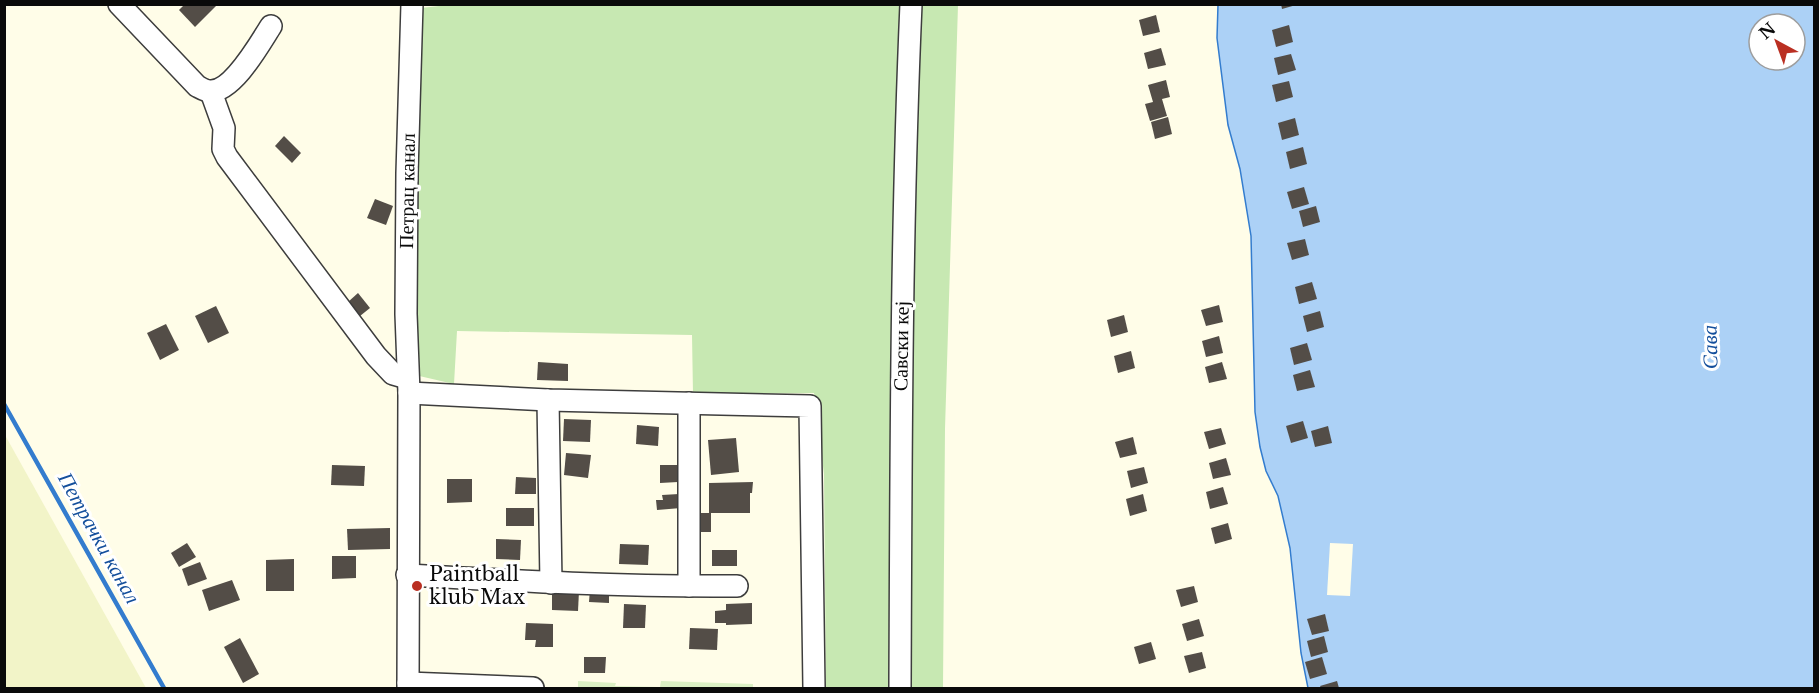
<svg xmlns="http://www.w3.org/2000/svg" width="1819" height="693" viewBox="0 0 1819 693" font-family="'Libre Baskerville',serif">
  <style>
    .farmland { fill: #f2f4c8 }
    .green { fill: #c7e8b2 }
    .pitch { fill: #dbf0c4 }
    .water { fill: #acd1f6; stroke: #337cce; stroke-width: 1.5; fill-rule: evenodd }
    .pier { fill: #fffde8 }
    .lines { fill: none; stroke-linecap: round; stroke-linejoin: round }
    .stream { stroke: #337cce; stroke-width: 4.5 }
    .building { fill: #534d47 }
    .minor-casing { stroke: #3d3d3d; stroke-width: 24 }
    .minor { stroke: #fff; stroke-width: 21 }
    .poi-dot { fill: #ba2f22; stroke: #fff; stroke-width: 2 }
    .labels { text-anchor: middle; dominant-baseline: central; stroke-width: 6; stroke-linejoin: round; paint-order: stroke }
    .street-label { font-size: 20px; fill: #0a0a0a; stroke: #fff }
    .poi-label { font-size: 20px; fill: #0a0a0a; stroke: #fff; text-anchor: start }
    .water-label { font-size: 21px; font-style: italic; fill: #144f9c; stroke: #fff }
  </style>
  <rect width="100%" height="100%" fill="#fffde8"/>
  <path class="farmland" d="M 4,435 L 5,435 L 146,688 L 5,688 Z"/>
  <path class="green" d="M 457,4 L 958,5 L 945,429 L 943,688 L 826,688 L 824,474 L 814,393 L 693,394 L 692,335 L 457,331 L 454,384 L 415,375 L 417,113 L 421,8 Z"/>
  <path class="pitch" d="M 578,681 L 616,683 L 615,686 L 660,687 L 661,681 L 753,684 L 753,688 L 578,688 Z"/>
  <path class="water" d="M 1218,5 L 1814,5 L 1814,688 L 1308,688 L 1301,653 L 1290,548 L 1278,496 L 1266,471 L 1260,447 L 1255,412 L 1251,236 L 1240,169 L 1228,125 L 1217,38 ZM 1759,24 L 1795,24 L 1795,60 L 1759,60 Z"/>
  <path class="pier" d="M 1330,543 L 1353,544 L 1350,596 L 1327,595 Z"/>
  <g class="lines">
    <path class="stream" d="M 4,404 L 164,688"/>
  </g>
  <g class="building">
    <path d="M 185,4 L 218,4 L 195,27 L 179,10 Z"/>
    <path d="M 1281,4 L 1296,4 L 1296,5 L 1282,9 Z"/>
    <path d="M 1156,15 L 1160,32 L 1143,36 L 1139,20 Z"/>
    <path d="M 1289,25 L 1293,42 L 1276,47 L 1272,30 Z"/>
    <path d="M 1161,48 L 1166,65 L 1148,69 L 1144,53 Z"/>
    <path d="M 1291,54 L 1296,70 L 1278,75 L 1274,58 Z"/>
    <path d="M 1166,80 L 1170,97 L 1162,99 L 1167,116 L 1150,121 L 1145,104 L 1153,102 L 1148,85 Z"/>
    <path d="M 1289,81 L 1293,97 L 1276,102 L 1272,85 Z"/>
    <path d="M 1168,117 L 1172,134 L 1155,139 L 1151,122 Z"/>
    <path d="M 1295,118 L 1299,135 L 1282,140 L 1278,123 Z"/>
    <path d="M 284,136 L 301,153 L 292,163 L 275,146 Z"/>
    <path d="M 1303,147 L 1307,164 L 1290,169 L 1286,152 Z"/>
    <path d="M 1304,187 L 1309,204 L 1292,209 L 1287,192 Z"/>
    <path d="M 375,199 L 393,206 L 386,225 L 367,218 Z"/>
    <path d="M 1316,206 L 1320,222 L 1303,227 L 1299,211 Z"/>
    <path d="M 1305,239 L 1309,255 L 1292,260 L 1287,243 Z"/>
    <path d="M 1312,282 L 1317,299 L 1299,304 L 1295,287 Z"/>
    <path d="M 358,293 L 370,308 L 360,316 L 348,302 Z"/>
    <path d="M 1219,305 L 1223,322 L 1206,326 L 1201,310 Z"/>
    <path d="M 216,306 L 229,333 L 208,343 L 195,316 Z"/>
    <path d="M 1320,311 L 1324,327 L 1307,332 L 1303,316 Z"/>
    <path d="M 1124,315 L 1128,332 L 1111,337 L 1107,320 Z"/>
    <path d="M 166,324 L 179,350 L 160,360 L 147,333 Z"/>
    <path d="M 1219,336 L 1223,353 L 1206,357 L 1202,341 Z"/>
    <path d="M 1307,343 L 1312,360 L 1294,365 L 1290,348 Z"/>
    <path d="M 1131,351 L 1135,368 L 1118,373 L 1114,356 Z"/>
    <path d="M 538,362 L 568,364 L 568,381 L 537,380 Z"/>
    <path d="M 1222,362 L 1227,379 L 1209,383 L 1205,367 Z"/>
    <path d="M 1310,370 L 1315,387 L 1297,391 L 1293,375 Z"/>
    <path d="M 564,419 L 591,420 L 590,442 L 563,441 Z"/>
    <path d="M 1303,421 L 1308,438 L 1291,443 L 1286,426 Z"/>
    <path d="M 637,425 L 659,427 L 658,446 L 636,444 Z"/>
    <path d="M 1328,426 L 1332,443 L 1315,447 L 1311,431 Z"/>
    <path d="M 1221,428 L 1226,444 L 1209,449 L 1204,432 Z"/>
    <path d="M 1133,437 L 1137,454 L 1120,458 L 1115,442 Z"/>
    <path d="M 736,438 L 739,472 L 711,475 L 708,440 Z"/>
    <path d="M 566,453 L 591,455 L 588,478 L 564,475 Z"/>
    <path d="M 1226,458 L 1231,475 L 1213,479 L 1209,463 Z"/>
    <path d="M 332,465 L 365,466 L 364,486 L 331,485 Z"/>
    <path d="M 660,465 L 678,465 L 678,482 L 660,483 Z"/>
    <path d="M 1144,467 L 1148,483 L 1131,488 L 1127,471 Z"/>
    <path d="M 516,477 L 536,478 L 536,494 L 515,494 Z"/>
    <path d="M 447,479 L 472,479 L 472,502 L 447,503 Z"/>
    <path d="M 753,482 L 752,493 L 750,493 L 750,513 L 709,513 L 709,483 Z"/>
    <path d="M 1223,487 L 1228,504 L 1210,509 L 1206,492 Z"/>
    <path d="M 679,494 L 681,508 L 657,510 L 656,500 L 663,500 L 662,495 Z"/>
    <path d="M 1143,494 L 1147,511 L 1130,516 L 1126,499 Z"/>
    <rect x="506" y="508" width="28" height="18"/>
    <path d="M 694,513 L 711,513 L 711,532 L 695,532 Z"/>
    <path d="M 1228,523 L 1232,539 L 1215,544 L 1211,528 Z"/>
    <path d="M 390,528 L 390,549 L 348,550 L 347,529 Z"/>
    <path d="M 496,539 L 521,540 L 520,560 L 496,559 Z"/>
    <path d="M 187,543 L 196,557 L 179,567 L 171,553 Z"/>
    <path d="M 620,544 L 649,545 L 648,565 L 619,564 Z"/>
    <rect x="712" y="550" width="25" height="16"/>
    <path d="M 332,556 L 356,556 L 356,578 L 332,579 Z"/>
    <path d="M 294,559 L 294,591 L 266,591 L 266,560 Z"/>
    <path d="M 200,562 L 207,579 L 188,586 L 182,569 Z"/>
    <path d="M 232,580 L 240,600 L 209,611 L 202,590 Z"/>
    <path d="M 1194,586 L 1198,602 L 1181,607 L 1176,590 Z"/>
    <path d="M 590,589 L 609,589 L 609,603 L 589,602 Z"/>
    <path d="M 552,591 L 579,591 L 578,611 L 552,610 Z"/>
    <path d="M 752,603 L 752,624 L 726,625 L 726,623 L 715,623 L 715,611 L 726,610 L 726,604 Z"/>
    <path d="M 624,604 L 646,605 L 645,628 L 623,628 Z"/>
    <path d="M 1325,614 L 1329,631 L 1312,635 L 1307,619 Z"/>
    <path d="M 1199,619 L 1204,636 L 1187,641 L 1182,624 Z"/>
    <path d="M 526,623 L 553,624 L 553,647 L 535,647 L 536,640 L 525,640 Z"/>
    <path d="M 690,628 L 718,629 L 717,650 L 689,649 Z"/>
    <path d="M 1324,636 L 1328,652 L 1311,657 L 1307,641 Z"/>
    <path d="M 240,638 L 259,674 L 243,683 L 224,647 Z"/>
    <path d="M 1151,642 L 1156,659 L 1139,664 L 1134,647 Z"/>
    <path d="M 1202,652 L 1206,668 L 1189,673 L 1184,656 Z"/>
    <path d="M 584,657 L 606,657 L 605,673 L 584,673 Z"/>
    <path d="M 1322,657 L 1327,674 L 1310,679 L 1305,662 Z"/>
    <path d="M 1337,681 L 1339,688 L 1321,688 L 1320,686 Z"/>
  </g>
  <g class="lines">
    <defs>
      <g id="minor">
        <path d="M 119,4 L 197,86 C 201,88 205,91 210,91 C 233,92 260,43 271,26"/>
        <path d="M 211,92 L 224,128 L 223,149 L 227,157 L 376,356 L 393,374 L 407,378"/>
        <path d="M 409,393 L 548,400 L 810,406 L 814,688"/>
        <path d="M 548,400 L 551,583"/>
        <path d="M 407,575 C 517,581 627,587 737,586"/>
        <path d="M 689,586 L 689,403"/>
        <path d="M 408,683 L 533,688"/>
        <path d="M 408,688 L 409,393 L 406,314 L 407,173 L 412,4"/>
        <path d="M 900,688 C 901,460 901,232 911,4"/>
      </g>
    </defs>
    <use href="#minor" class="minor-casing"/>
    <use href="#minor" class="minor"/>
  </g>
  <circle class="poi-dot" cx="417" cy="586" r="6"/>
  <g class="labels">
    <g class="street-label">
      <text transform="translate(407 191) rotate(-89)">Петрац канал</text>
      <text transform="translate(901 346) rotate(-89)">Савски кеј</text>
    </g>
    <g class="poi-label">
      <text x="429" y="574">Paintball<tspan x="429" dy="23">klub Max</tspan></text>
    </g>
    <g class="water-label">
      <text transform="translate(1710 347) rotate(-91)">Сава</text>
      <text transform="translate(99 538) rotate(61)">Петрачки канал</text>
    </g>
  </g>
  <rect width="1819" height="693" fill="none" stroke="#0a0a0a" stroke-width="12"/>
  <g transform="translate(1777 42) rotate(319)"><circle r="28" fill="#ffffff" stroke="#9d9d9d" stroke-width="1.5"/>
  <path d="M0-4.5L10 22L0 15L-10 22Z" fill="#ba2f22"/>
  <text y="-9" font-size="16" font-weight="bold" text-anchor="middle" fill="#0a0a0a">N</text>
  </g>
</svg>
